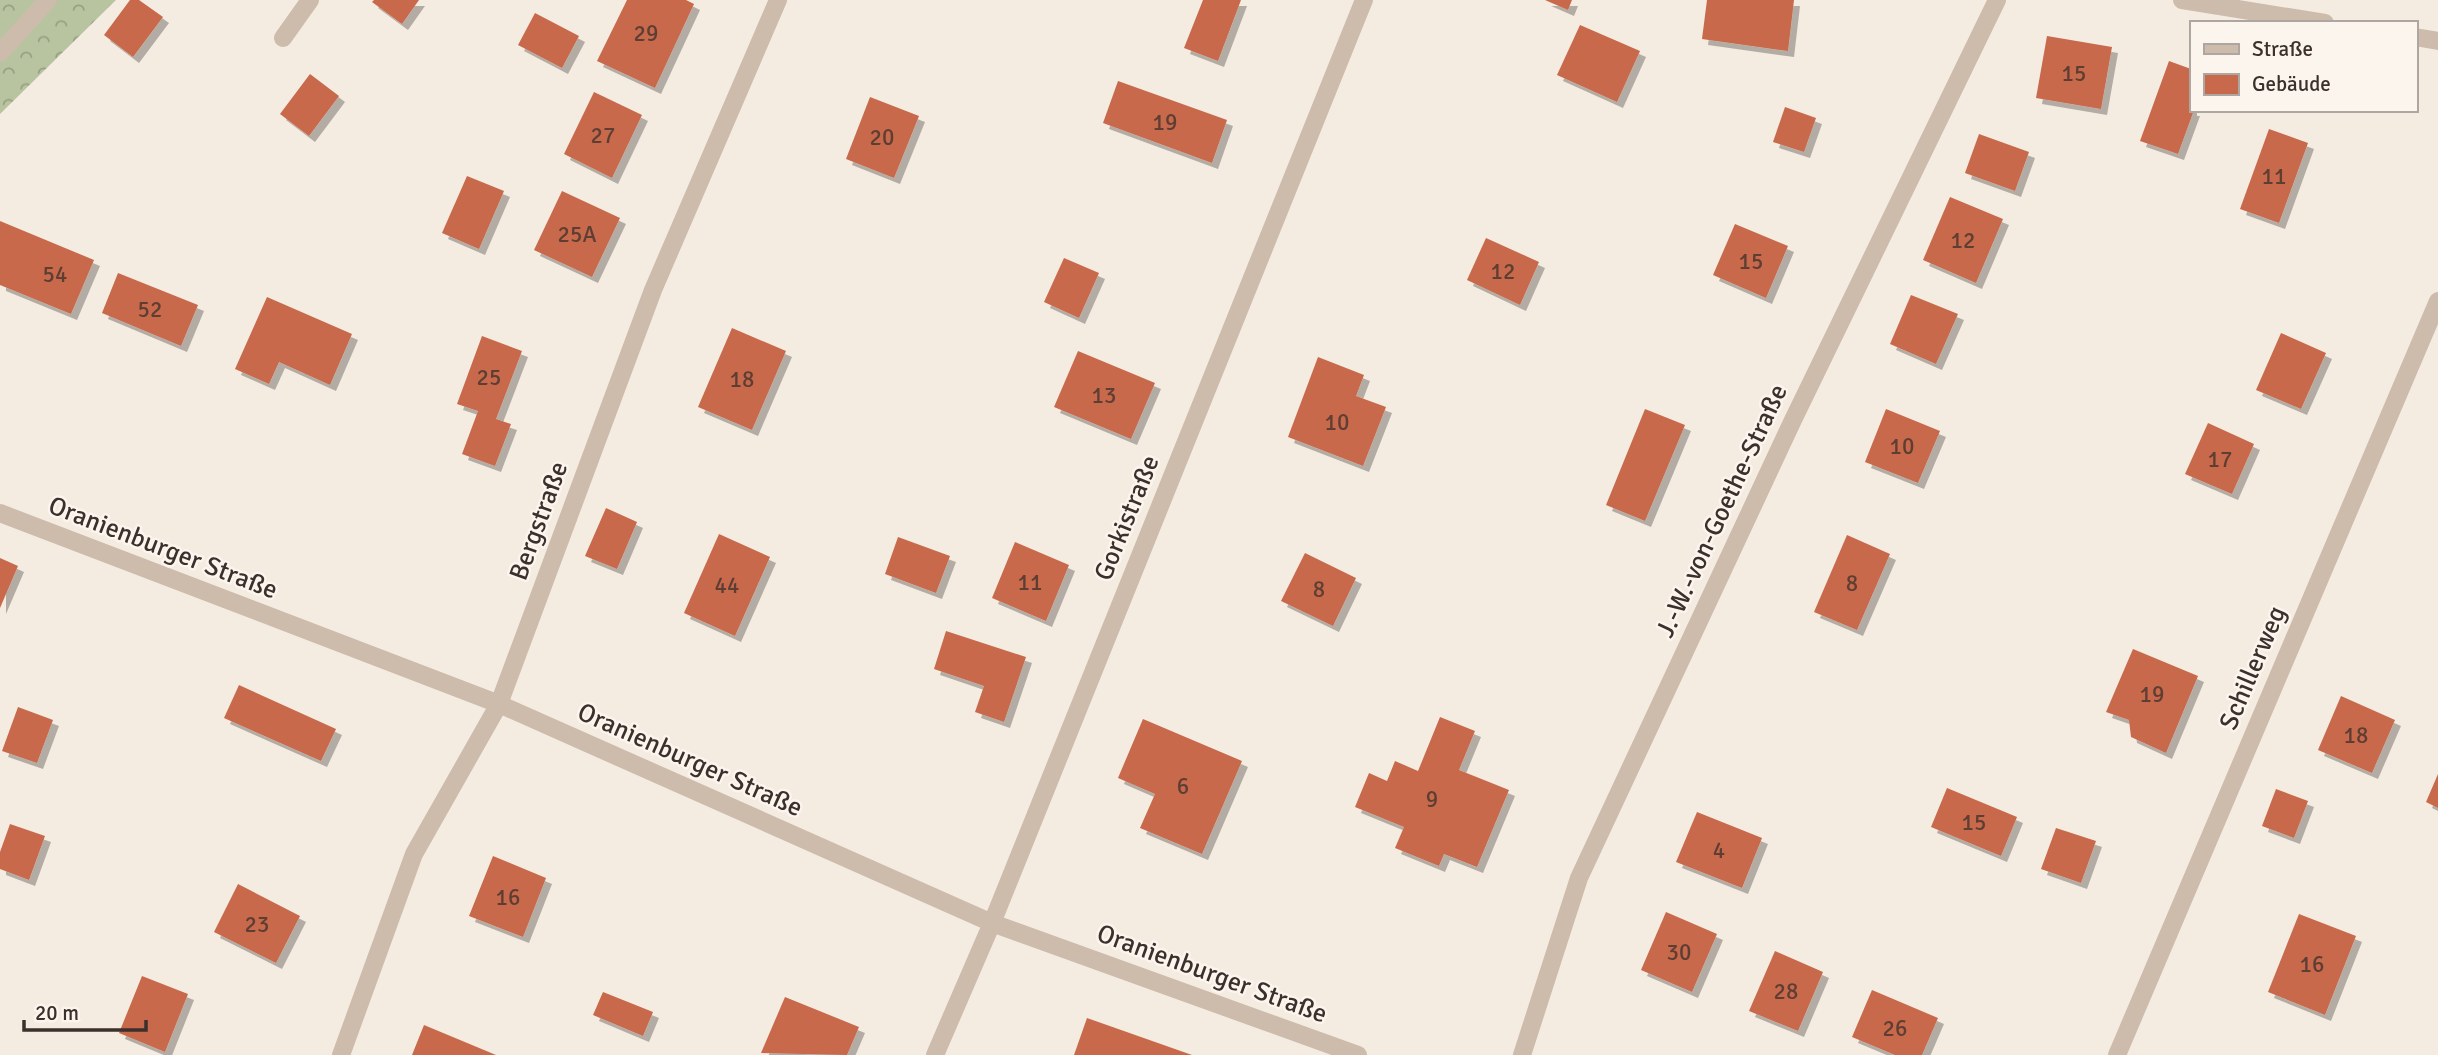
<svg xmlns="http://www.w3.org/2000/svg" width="2438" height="1055" viewBox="0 0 2438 1055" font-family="Signika,sans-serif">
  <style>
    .forest { fill: url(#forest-crowns) }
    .building { fill: #c8694b; filter: url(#shadow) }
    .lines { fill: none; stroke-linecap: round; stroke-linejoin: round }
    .minor { stroke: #cdbbac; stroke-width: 18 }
    .labels { text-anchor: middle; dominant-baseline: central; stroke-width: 5; stroke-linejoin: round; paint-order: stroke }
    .number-label { font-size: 23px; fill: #5e3e33 }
    .street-label { font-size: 26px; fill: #3b302b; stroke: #fbf5ee }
  </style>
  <defs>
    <pattern id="forest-crowns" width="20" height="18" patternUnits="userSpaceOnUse" patternTransform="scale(1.75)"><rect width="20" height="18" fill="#b8c4a0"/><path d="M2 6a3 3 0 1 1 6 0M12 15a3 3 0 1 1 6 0" fill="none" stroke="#97a083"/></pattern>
    <filter id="shadow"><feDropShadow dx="6" dy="6" stdDeviation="0" flood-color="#0004"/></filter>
  </defs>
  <rect width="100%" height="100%" fill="#f4ebe1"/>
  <path class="forest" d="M 0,0 L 116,0 L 0,114 Z"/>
  <g class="building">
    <path d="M 130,0 L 139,0 L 163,17 L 133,57 L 104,35 Z"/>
    <path d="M 374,0 L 419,0 L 402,24 L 372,2 Z"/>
    <path d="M 627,0 L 686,0 L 694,4 L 655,88 L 597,61 Z"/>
    <path d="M 1203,0 L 1241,0 L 1218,61 L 1184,48 Z"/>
    <path d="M 1545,0 L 1572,0 L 1568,10 Z"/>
    <path d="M 1707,0 L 1794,0 L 1788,51 L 1702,39 Z"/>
    <path d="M 535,13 L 579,36 L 562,68 L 518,45 Z"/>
    <path d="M 1580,25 L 1640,51 L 1617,102 L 1557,75 Z"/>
    <path d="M 2047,36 L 2112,47 L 2101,109 L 2036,98 Z"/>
    <path d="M 2169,61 L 2191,69 L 2191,110 L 2194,110 L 2178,154 L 2140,141 Z"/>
    <path d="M 310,74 L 339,96 L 309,136 L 280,114 Z"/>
    <path d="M 1118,81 L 1227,120 L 1212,163 L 1103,123 Z"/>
    <path d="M 594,92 L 642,115 L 612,178 L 564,154 Z"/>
    <path d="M 870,97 L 919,116 L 894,178 L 846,159 Z"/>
    <path d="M 1785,107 L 1816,118 L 1804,152 L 1773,142 Z"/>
    <path d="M 2269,129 L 2308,143 L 2279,223 L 2240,209 Z"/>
    <path d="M 1979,134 L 2029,152 L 2015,191 L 1965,173 Z"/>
    <path d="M 467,176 L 504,191 L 479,249 L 442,233 Z"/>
    <path d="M 562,191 L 620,218 L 592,277 L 534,250 Z"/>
    <path d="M 1950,197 L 2003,219 L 1976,283 L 1923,260 Z"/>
    <path d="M 0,221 L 94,260 L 71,314 L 0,285 Z"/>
    <path d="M 1735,224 L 1788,246 L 1766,298 L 1713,275 Z"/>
    <path d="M 1486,238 L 1539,262 L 1520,305 L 1467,280 Z"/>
    <path d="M 1064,258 L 1099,273 L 1079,318 L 1044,302 Z"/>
    <path d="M 118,273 L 198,305 L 181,346 L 102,313 Z"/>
    <path d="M 1911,295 L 1958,314 L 1936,364 L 1890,344 Z"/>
    <path d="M 267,297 L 352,334 L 330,385 L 279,362 L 269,384 L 235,369 Z"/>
    <path d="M 732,328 L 786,351 L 752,430 L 698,407 Z"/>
    <path d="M 2281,333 L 2326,353 L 2301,409 L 2256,390 Z"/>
    <path d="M 482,336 L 522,351 L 496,419 L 511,424 L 495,466 L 462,454 L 478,411 L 457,404 Z"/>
    <path d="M 1078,351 L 1155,383 L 1131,439 L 1054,407 Z"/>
    <path d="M 1318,357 L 1364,375 L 1356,396 L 1386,407 L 1363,466 L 1288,437 Z"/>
    <path d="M 1645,409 L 1685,425 L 1645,521 L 1606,505 Z"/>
    <path d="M 1886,409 L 1940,431 L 1918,483 L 1865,462 Z"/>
    <path d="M 2208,423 L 2254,444 L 2232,494 L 2185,474 Z"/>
    <path d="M 606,508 L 637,522 L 617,569 L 585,556 Z"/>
    <path d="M 719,534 L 770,557 L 735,636 L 684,613 Z"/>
    <path d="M 1847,535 L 1890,554 L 1857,630 L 1814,612 Z"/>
    <path d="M 898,537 L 950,556 L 936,593 L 885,574 Z"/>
    <path d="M 1015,542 L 1069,565 L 1046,621 L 992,598 Z"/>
    <path d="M 1305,553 L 1356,578 L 1333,626 L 1281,601 Z"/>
    <path d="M 0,558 L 18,566 L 0,608 Z"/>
    <path d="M 946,631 L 1026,657 L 1004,722 L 975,712 L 984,686 L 934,669 Z"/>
    <path d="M 2133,649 L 2198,676 L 2166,753 L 2131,737 L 2129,720 L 2106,712 Z"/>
    <path d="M 239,685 L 336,729 L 321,761 L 224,718 Z"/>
    <path d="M 2341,696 L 2395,720 L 2372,773 L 2318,750 Z"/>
    <path d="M 18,707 L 53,720 L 37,763 L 2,751 Z"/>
    <path d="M 1440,717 L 1475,731 L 1459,770 L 1509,790 L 1477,867 L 1444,854 L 1439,866 L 1395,848 L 1404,827 L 1355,807 L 1369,773 L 1387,781 L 1395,761 L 1418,771 Z"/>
    <path d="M 1143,719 L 1242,761 L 1202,854 L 1140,828 L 1155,794 L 1118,778 Z"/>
    <path d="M 2438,774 L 2438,808 L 2426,802 Z"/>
    <path d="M 1947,788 L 2017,817 L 2001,856 L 1931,827 Z"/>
    <path d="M 2276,789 L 2308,801 L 2294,838 L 2262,826 Z"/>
    <path d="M 1697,812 L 1762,838 L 1742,888 L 1676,862 Z"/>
    <path d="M 10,824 L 45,836 L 29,880 L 0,869 L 0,852 Z"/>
    <path d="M 2056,828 L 2096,841 L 2081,883 L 2041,869 Z"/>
    <path d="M 493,856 L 546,878 L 523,937 L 469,916 Z"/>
    <path d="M 238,884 L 300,916 L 276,963 L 214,932 Z"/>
    <path d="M 1666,912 L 1717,934 L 1692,992 L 1641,970 Z"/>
    <path d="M 2299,914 L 2356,936 L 2325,1015 L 2268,992 Z"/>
    <path d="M 1775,951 L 1823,972 L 1798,1031 L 1749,1011 Z"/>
    <path d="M 142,976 L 188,994 L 165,1052 L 119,1033 Z"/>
    <path d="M 1872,990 L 1938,1018 L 1922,1055 L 1895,1055 L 1852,1037 Z"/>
    <path d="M 603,992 L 653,1012 L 643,1036 L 593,1015 Z"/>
    <path d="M 785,997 L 859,1027 L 847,1055 L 761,1053 Z"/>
    <path d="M 1087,1018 L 1192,1055 L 1074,1055 Z"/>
    <path d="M 424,1025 L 496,1055 L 412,1055 Z"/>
  </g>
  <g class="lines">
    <g class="minor">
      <path d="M 2182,0 L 2325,23"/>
      <path d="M 2415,37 L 2438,41"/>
      <path d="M 283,38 L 310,0"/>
      <path d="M 0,53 L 48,0"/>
      <path d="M 0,513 L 499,704 L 992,923 L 1358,1055"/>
      <path d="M 341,1055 L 414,854 L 499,704 L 653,290 L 778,0"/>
      <path d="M 935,1055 L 992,923 L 1364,0"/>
      <path d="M 1522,1055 L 1579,878 L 1793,420 L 1997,0"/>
      <path d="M 2117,1055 L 2438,301"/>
    </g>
  </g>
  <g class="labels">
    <g class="number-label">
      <text x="646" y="33">29</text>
      <text x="2074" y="73">15</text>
      <text x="1165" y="122">19</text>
      <text x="603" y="135">27</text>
      <text x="882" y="137">20</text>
      <text x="2274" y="176">11</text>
      <text x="577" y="234">25A</text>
      <text x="1963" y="240">12</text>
      <text x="1751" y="261">15</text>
      <text x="1503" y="271">12</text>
      <text x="55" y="274">54</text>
      <text x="150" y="309">52</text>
      <text x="489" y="377">25</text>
      <text x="742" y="379">18</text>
      <text x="1104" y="395">13</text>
      <text x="1337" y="422">10</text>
      <text x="1902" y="446">10</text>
      <text x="2220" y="459">17</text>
      <text x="1030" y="582">11</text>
      <text x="1852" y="583">8</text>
      <text x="727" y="585">44</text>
      <text x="1319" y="589">8</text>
      <text x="2152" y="694">19</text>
      <text x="2356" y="735">18</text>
      <text x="1183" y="786">6</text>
      <text x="1432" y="799">9</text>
      <text x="1974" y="822">15</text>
      <text x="1719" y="850">4</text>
      <text x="508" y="897">16</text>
      <text x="257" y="924">23</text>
      <text x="1679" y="952">30</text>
      <text x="2312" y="964">16</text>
      <text x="1786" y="991">28</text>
      <text x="1895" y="1028">26</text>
    </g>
    <g class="street-label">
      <text transform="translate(1722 511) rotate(-65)">J.-W.-von-Goethe-Straße</text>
      <text transform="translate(1127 518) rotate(-68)">Gorkistraße</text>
      <text transform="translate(539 521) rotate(-70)">Bergstraße</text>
      <text transform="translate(163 548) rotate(21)">Oranienburger Straße</text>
      <text transform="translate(2253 668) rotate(-67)">Schillerweg</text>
      <text transform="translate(690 760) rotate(24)">Oranienburger Straße</text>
      <text transform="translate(1212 974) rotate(20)">Oranienburger Straße</text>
    </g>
  </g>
  <rect x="2190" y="21" width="228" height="91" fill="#fbf5ee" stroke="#aea6a0" stroke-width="2"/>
  <rect x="2204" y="44" width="35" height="10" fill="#cdbbac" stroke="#aea6a0" stroke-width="2"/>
  <text x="2252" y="56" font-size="21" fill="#3b302b">Straße</text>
  <rect x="2204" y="74" width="35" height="21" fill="#c8694b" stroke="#aea6a0" stroke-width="2"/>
  <text x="2252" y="91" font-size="21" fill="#3b302b">Gebäude</text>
  <path d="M24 1020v10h122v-10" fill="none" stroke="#3b302b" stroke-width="3.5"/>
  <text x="35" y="1020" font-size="21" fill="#3b302b" stroke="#fbf5ee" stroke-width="5" paint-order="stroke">20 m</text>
</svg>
